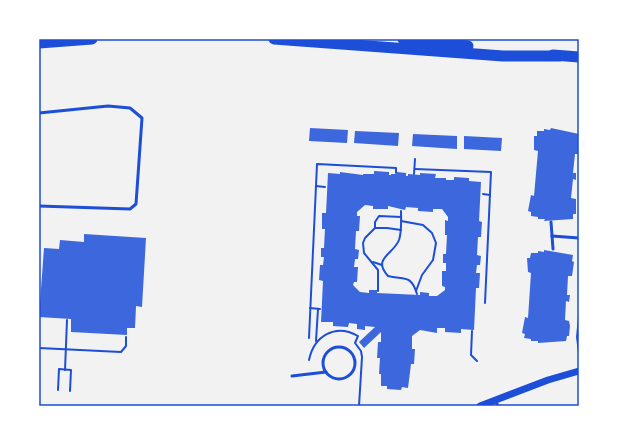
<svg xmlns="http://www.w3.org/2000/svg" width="618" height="445" viewBox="0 0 618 445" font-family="Manrope,sans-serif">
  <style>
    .building { fill: #3d67dc; fill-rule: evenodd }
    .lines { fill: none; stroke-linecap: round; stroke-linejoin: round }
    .path { stroke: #1d4ed8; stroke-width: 2 }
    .service { stroke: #1d4ed8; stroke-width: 3 }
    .tertiary { stroke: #1d4ed8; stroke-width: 7 }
    .motorway { stroke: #1d4ed8; stroke-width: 11 }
    .neatline { fill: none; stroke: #1d4ed8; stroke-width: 1.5 }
  </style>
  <rect width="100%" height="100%" fill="#f2f2f2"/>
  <g class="building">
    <path d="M 310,128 L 348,130 L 347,143 L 309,141 Z"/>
    <path d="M 551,128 L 579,134 L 579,154 L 575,154 L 573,173 L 576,173 L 576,180 L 573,179 L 571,198 L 576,199 L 576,214 L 573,214 L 573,219 L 544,221 L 545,219 L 538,219 L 538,217 L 531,216 L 531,212 L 528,211 L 531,195 L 534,196 L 538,151 L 534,150 L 534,136 L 537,136 L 537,131 L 544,131 L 544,129 L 550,130 Z"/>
    <path d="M 355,131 L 399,133 L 398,146 L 354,143 Z"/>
    <path d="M 413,134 L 457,136 L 457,149 L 412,146 Z"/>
    <path d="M 464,136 L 502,138 L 501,151 L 464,149 Z"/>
    <path d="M 374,171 L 389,172 L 389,175 L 391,175 L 391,174 L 397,174 L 397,172 L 406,173 L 406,176 L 408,176 L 408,174 L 420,175 L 420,173 L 436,174 L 435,178 L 446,178 L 446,180 L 454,180 L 454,177 L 469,178 L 469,181 L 481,182 L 479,221 L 482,222 L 481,237 L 478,237 L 477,255 L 481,256 L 480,265 L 477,265 L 476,273 L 480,273 L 479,288 L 476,288 L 474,330 L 461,329 L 461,333 L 445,332 L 445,328 L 437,328 L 437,333 L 420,330 L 412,336 L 412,349 L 415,349 L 414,364 L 411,364 L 408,388 L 402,387 L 401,390 L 387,389 L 387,386 L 381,386 L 381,374 L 379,374 L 380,358 L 377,358 L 378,342 L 381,342 L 381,332 L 364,348 L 359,342 L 375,327 L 365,326 L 365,330 L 357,329 L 357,324 L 349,323 L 348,327 L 333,326 L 333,322 L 321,322 L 323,281 L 319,280 L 320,265 L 323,265 L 324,257 L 321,257 L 321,248 L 324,248 L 325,229 L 322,229 L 322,213 L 326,213 L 328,173 L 340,174 L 340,172 L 363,175 L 363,174 L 374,174 ZM 365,205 L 373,206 L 373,209 L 388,209 L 388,206 L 405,210 L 406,207 L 418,208 L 418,211 L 433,212 L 433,209 L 442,209 L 448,217 L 448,221 L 445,220 L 445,235 L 447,235 L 446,254 L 443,254 L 443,263 L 446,263 L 446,271 L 442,271 L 442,286 L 445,287 L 445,290 L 437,296 L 429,296 L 429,293 L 420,292 L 420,295 L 377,293 L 377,290 L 369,290 L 369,293 L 360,292 L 353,285 L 354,282 L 357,282 L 358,267 L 354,267 L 355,259 L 358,259 L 359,250 L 355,249 L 356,231 L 359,231 L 360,216 L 357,216 L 357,212 Z"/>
    <path d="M 84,234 L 146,238 L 142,307 L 136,306 L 135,328 L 127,328 L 127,335 L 71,332 L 71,319 L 39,317 L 44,248 L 59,249 L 60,240 L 84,242 Z"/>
    <path d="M 544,250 L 573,255 L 572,261 L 574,262 L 572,276 L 568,276 L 567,295 L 570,295 L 569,302 L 566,301 L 565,320 L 569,321 L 570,326 L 569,336 L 567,336 L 566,341 L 538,343 L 538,341 L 531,341 L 531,339 L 524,338 L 525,334 L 522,333 L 525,317 L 528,318 L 531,273 L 528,272 L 527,258 L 530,258 L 531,253 L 538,253 L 538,251 L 544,252 Z"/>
  </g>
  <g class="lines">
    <g class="path">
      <path d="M 415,169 L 491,172 L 485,303"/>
      <path d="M 414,174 L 415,159"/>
      <path d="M 316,186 L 325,187"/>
      <path d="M 483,194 L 490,195"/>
      <path d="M 401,211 C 401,220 402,231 399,240 C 393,255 372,258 388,276 C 404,280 411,274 417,294"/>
      <path d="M 401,221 L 423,225 L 432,233 L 436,243 L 433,260 L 422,275 L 416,291"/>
      <path d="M 375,228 L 375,222 L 379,216 L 401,217"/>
      <path d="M 373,262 L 382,265"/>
      <path d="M 378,291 L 378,270 L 364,253 L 363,243 L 365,238 L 375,228 L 387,228 L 401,230"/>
      <path d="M 310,308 L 320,309"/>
      <path d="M 472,331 L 471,355 L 477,361"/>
      <path d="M 309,338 L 317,164 L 396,168 L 396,173"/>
      <path d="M 316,341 L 318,309"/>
      <path d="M 39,348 L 121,352 L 126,346 L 126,337"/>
      <path d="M 579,353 L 577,337 L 579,317"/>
      <path d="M 309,360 C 314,336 335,323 358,336 L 355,343 L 361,351 L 362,357 L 359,406"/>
      <path d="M 65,370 L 67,320"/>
      <path d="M 58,390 L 59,369 L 71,370 L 70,391"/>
    </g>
    <g class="service">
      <path d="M 39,113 L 108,106 L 130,108 L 142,118 L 136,204 L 130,209 L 39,206"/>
      <path d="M 551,222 L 553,249"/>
      <path d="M 552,236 L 579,238"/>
      <circle cx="339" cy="363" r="16"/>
      <path d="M 292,376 L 326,372"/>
      <path d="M 495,400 L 498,406"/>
    </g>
    <path class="tertiary" d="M 480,406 L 548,380 L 579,371"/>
    <g class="motorway">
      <path d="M 274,39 L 503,56 L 559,56"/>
      <path d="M 403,39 L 468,46"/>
      <path d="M 39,43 L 92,39"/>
      <path d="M 553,55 L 579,57"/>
    </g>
  </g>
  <rect width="618" height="445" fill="none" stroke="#ffffff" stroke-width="80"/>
  <rect x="40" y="40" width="538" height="365" class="neatline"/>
</svg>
